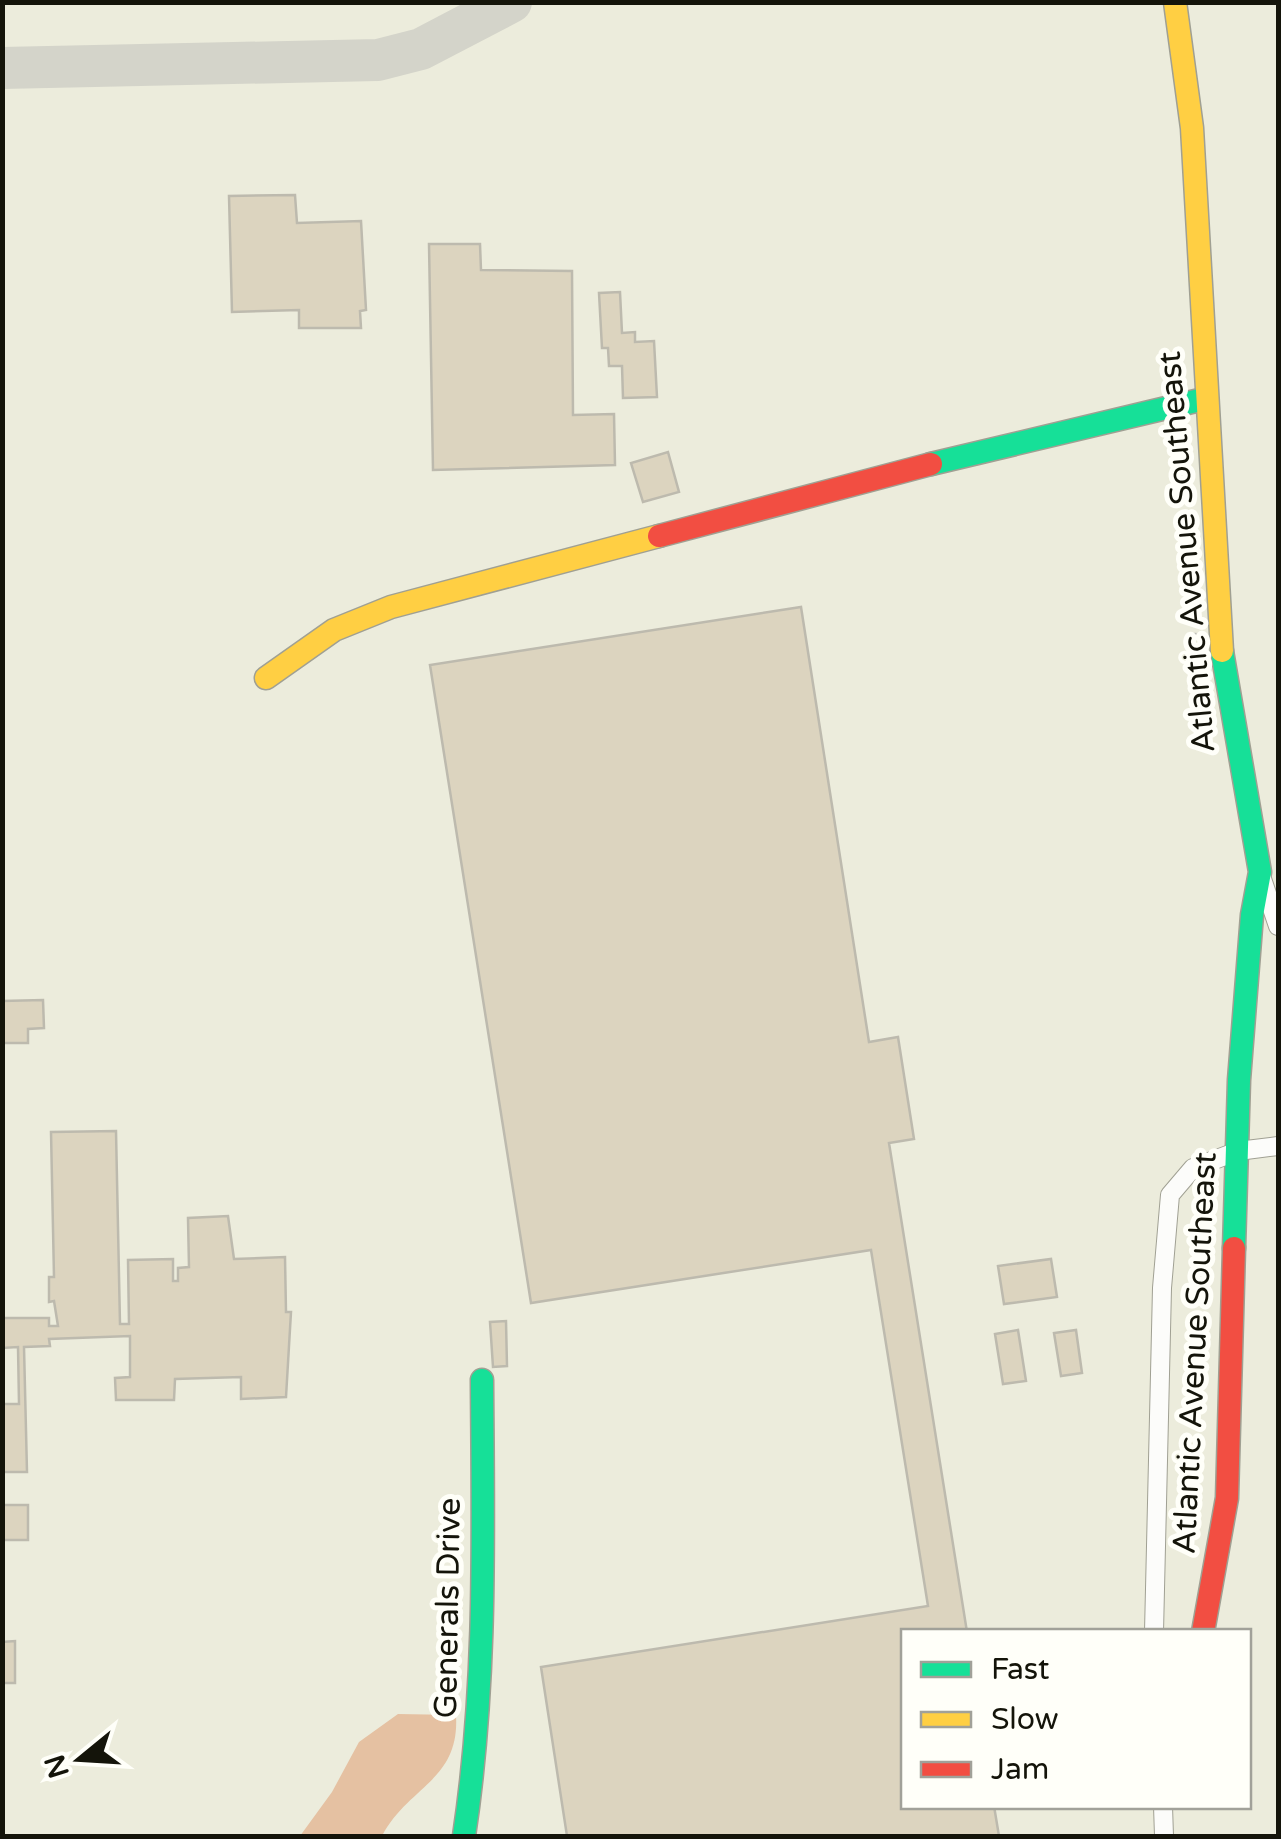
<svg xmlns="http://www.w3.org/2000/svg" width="1281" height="1839" viewBox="0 0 1281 1839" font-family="'Varela Round',sans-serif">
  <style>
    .forest { fill: #e5c1a2 }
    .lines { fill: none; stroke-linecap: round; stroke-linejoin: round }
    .taxiway { stroke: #d4d4ca; stroke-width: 42 }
    .building { fill: #dcd4bf; stroke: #bdbaae; stroke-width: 2.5 }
    .street-casing { stroke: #a0a093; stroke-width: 20 }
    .fast-casing { stroke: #a0a093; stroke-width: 25 }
    .slow-casing { stroke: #a0a093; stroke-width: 25 }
    .jam-casing { stroke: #a0a093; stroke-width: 25 }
    .street { stroke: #fcfcfa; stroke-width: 18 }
    .fast { stroke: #16e098; stroke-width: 22 }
    .slow { stroke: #ffcf43; stroke-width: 22 }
    .jam { stroke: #f24e42; stroke-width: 22 }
    .rail { stroke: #bdbdb9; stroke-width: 5; stroke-dasharray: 5 10; stroke-linecap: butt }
    .labels { text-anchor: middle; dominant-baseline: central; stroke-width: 10; stroke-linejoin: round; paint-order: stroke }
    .street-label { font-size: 32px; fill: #14140a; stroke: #fffff9 }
  </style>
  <rect width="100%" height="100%" fill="#ececdc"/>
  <path class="forest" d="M 398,1714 L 456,1715 C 460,1781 408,1786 382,1836 L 300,1836 L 332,1792 L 359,1742 Z"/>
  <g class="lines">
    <path class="taxiway" d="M 2,68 L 378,60 L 421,49 L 511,2"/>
  </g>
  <g class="building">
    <path d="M 295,195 L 297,223 L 361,221 L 366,310 L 360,311 L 361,328 L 299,328 L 299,310 L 232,312 L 229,196 Z"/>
    <path d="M 429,244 L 480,244 L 481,270 L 572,271 L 573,415 L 614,414 L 615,465 L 433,470 Z"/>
    <path d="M 620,292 L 622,333 L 635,332 L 635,342 L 654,341 L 657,397 L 623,398 L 622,366 L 609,366 L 608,348 L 602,348 L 599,293 Z"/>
    <path d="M 668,452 L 679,492 L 643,502 L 631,463 Z"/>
    <path d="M 801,607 L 869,1042 L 898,1037 L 914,1139 L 889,1143 L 967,1632 L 904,1632 L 904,1806 L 994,1806 L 999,1836 L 567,1836 L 541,1667 L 928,1606 L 871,1250 L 531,1303 L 430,665 Z"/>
    <path d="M 43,1000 L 44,1028 L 28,1029 L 28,1043 L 2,1043 L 2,1001 Z"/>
    <path d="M 116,1131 L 120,1324 L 129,1324 L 128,1260 L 173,1259 L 173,1281 L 178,1281 L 178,1268 L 189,1267 L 188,1218 L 228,1216 L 234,1259 L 285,1257 L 286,1312 L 291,1312 L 286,1397 L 241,1399 L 241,1377 L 175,1379 L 174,1400 L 116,1400 L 115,1378 L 130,1377 L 130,1336 L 49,1339 L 50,1346 L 24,1347 L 27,1472 L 2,1472 L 2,1404 L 19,1404 L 18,1347 L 2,1348 L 2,1318 L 49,1318 L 49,1326 L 58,1326 L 54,1301 L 49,1302 L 49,1277 L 54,1277 L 51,1132 Z"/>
    <path d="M 1051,1259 L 1057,1297 L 1004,1304 L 998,1266 Z"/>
    <path d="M 506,1321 L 507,1366 L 493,1367 L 490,1322 Z"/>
    <path d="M 1018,1330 L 1026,1381 L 1003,1384 L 995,1334 Z"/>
    <path d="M 1076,1330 L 1082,1373 L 1061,1376 L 1054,1333 Z"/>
    <rect x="2" y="1505" width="26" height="35"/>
    <path d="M 15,1641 L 15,1683 L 2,1683 L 2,1642 Z"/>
  </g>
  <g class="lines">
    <defs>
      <g id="street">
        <path d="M 1260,873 L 1278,926"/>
        <path d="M 1154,1632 L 1162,1288 L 1170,1195 L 1193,1168 L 1238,1151 L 1278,1146"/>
        <path d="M 1163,1806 L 1164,1836"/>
      </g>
      <g id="fast">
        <path d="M 931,464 L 1204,399"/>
        <path d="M 1222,651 L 1260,872 L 1252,915 L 1239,1080 L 1234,1248"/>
        <path d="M 464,1836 C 487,1684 483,1533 482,1380"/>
      </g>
      <g id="slow">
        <path d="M 1175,2 L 1192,128 L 1222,651"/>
        <path d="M 266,678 L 334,630 L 391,607 L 659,536"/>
      </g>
      <g id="jam">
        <path d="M 659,536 L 931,464"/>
        <path d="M 1203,1632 L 1227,1498 L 1234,1248"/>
      </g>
    </defs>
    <use href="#street" class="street-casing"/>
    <use href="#fast" class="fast-casing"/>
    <use href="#slow" class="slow-casing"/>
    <use href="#jam" class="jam-casing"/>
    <use href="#street" class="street"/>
    <use href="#fast" class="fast"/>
    <use href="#slow" class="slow"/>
    <use href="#jam" class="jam"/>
    <path class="rail" d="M 1188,483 L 1195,658"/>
  </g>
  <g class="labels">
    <g class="street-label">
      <text transform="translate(1187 552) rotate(-95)">Atlantic Avenue Southeast</text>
      <text transform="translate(1195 1353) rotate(-87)">Atlantic Avenue Southeast</text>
      <text transform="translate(448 1608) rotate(-89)">Generals Drive</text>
    </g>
  </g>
  <rect width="1281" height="1839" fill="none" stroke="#14140a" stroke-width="10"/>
  <rect x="901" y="1629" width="350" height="180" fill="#fffff9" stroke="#a1a199" stroke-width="2.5"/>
  <rect x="921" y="1662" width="50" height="15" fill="#16e098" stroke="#a1a199" stroke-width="2.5"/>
  <text x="991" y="1679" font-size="30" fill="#14140a">Fast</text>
  <rect x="921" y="1712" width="50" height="15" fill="#ffcf43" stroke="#a1a199" stroke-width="2.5"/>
  <text x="991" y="1729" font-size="30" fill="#14140a">Slow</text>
  <rect x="921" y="1762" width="50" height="15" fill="#f24e42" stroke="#a1a199" stroke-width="2.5"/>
  <text x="991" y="1779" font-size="30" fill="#14140a">Jam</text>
  <g transform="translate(80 1759) rotate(252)" stroke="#fffff9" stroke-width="8" paint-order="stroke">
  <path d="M0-8L18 38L0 25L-18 38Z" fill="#14140a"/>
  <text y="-15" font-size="28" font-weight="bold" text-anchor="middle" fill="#14140a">N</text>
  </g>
</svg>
